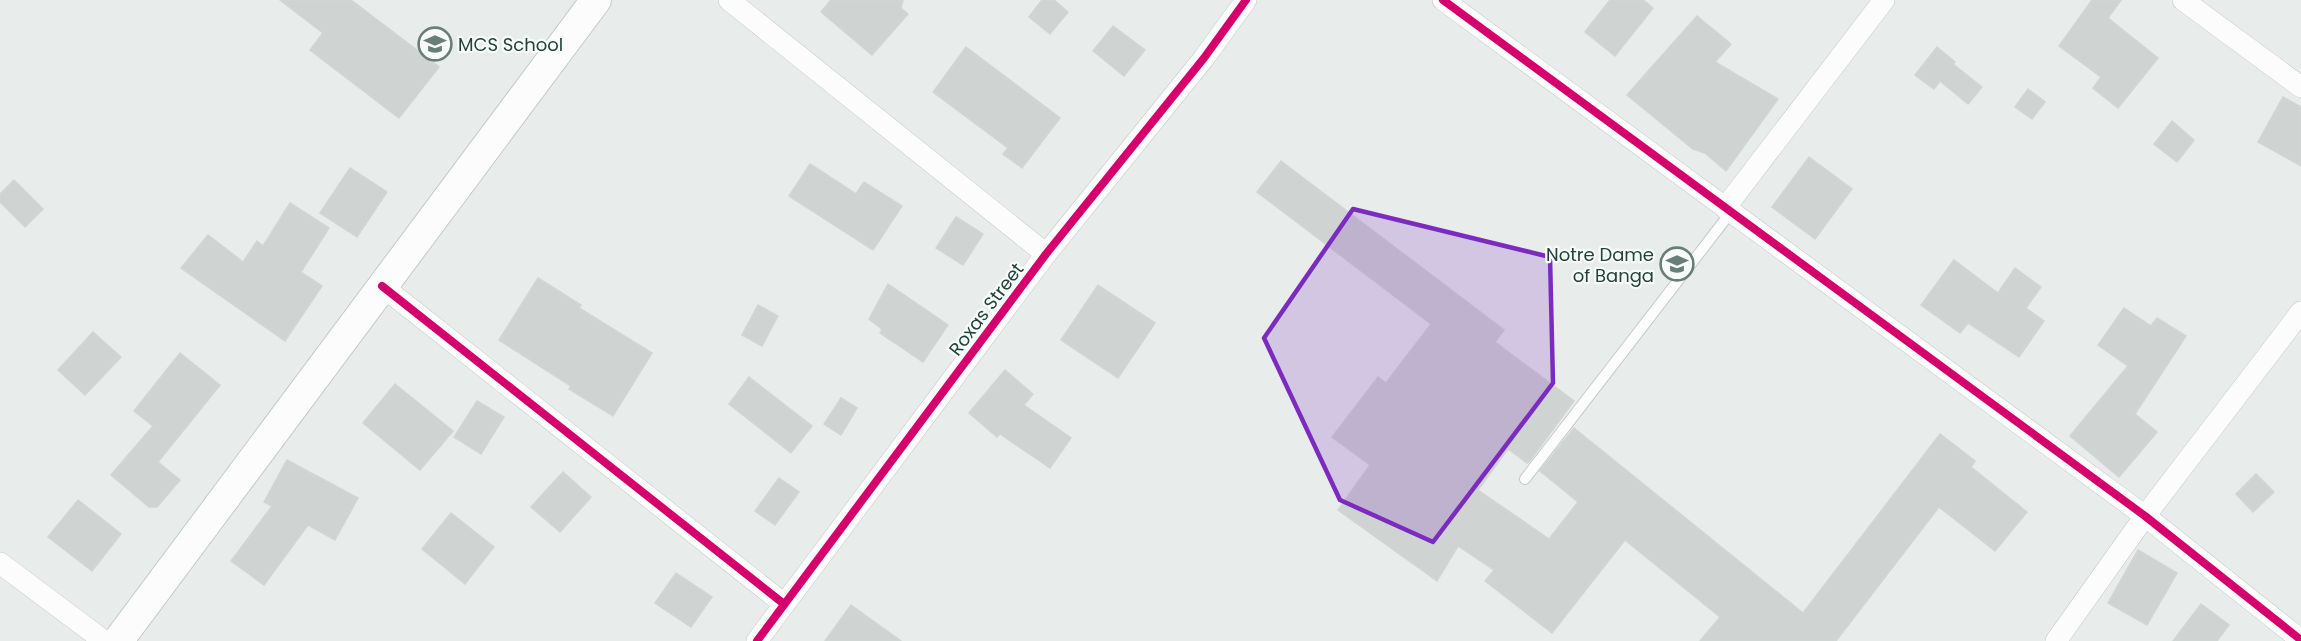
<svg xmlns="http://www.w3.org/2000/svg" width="2301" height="641" viewBox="0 0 2301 641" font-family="Poppins,sans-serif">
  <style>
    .building { fill: #cfd4d2; stroke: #d1d6d4; stroke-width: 1.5 }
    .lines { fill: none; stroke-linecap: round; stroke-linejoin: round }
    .service-casing { stroke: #c5cac8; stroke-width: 12 }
    .minor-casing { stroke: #c5cac8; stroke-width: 22 }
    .secondary-casing { stroke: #c3cbc8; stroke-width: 32 }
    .service { stroke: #fcfcfc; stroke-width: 10 }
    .minor { stroke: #fcfcfc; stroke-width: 21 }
    .secondary { stroke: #fcfcfc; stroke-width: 30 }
    .cycleway-casing { stroke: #f7fbf9; stroke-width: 11 }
    .cycleway { stroke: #d6006c; stroke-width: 8 }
    .marked { fill: #7b2cbf; fill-opacity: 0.2; stroke: #7b2cbf; stroke-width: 4.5; stroke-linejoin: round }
    .labels { text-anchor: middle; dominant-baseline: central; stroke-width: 4.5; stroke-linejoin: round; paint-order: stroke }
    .poi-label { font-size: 18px; fill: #24423a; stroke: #f7fbf9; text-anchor: start }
    .street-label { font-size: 18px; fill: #24423a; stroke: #f7fbf9 }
  </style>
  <rect width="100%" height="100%" fill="#e8edeb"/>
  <g class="building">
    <path d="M 280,0 L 351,0 L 439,67 L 399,118 L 310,50 L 323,33 Z"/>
    <path d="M 831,0 L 903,0 L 901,8 L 908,14 L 872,55 L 821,12 Z"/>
    <path d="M 1042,0 L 1054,0 L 1068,12 L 1050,34 L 1029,17 Z"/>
    <path d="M 1610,0 L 1643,0 L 1653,8 L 1615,56 L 1585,32 Z"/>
    <path d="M 2092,0 L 2121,0 L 2108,18 L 2158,58 L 2118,108 L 2093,88 L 2101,77 L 2059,46 Z"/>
    <path d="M 1697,16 L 1731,44 L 1715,62 L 1778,99 L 1726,171 L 1705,153 L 1693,149 L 1627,95 Z"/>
    <path d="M 1113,26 L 1145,50 L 1124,76 L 1093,51 Z"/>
    <path d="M 966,47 L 1060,118 L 1022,168 L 1003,154 L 1008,148 L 933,92 Z"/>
    <path d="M 1937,47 L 1955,62 L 1953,64 L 1982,87 L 1968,104 L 1940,81 L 1934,89 L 1915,75 Z"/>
    <path d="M 2028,89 L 2045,102 L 2032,119 L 2015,107 Z"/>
    <path d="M 2283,97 L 2301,107 L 2301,166 L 2258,142 Z"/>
    <path d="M 2172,121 L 2194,140 L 2177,162 L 2154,144 Z"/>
    <path d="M 1809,157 L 1852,189 L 1815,239 L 1772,207 Z"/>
    <path d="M 1281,161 L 1504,330 L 1495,342 L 1574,401 L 1529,462 L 1527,463 L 1508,449 L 1478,490 L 1549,539 L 1578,502 L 1540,471 L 1574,428 L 1803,613 L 1940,434 L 1975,461 L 1971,467 L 2027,512 L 1995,551 L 1939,507 L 1836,641 L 1700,641 L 1720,617 L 1625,540 L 1552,633 L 1485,581 L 1494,570 L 1458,546 L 1437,581 L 1338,510 L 1370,465 L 1332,437 L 1378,377 L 1386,383 L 1431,324 L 1257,192 Z"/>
    <path d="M 810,164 L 856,194 L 864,182 L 902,206 L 873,250 L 789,196 Z"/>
    <path d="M 350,168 L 387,192 L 357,237 L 320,213 Z"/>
    <path d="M 14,180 L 43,209 L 25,227 L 0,202 L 0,194 Z"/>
    <path d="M 290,203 L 329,228 L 301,272 L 322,286 L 285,341 L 181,268 L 208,235 L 243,262 L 257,241 L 263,246 Z"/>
    <path d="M 956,217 L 983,234 L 963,265 L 936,248 Z"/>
    <path d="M 1954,260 L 1998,293 L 2015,268 L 2041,287 L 2026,308 L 2044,321 L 2019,357 L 1968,323 L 1960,333 L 1921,305 Z"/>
    <path d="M 538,278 L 581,305 L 579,308 L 652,353 L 613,416 L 569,389 L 571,386 L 499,340 Z"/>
    <path d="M 888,284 L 948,325 L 923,362 L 880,333 L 882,329 L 869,319 Z"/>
    <path d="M 1098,285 L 1155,323 L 1118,378 L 1061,340 Z"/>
    <path d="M 758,305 L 778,316 L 762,346 L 742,335 Z"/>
    <path d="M 2124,308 L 2151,326 L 2157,318 L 2186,336 L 2135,414 L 2157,432 L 2119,477 L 2070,436 L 2128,366 L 2098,345 Z"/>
    <path d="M 93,332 L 121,357 L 85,395 L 58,370 Z"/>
    <path d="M 180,353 L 220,385 L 158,462 L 180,480 L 157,507 L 149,507 L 111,475 L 153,426 L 134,411 Z"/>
    <path d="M 1005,370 L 1033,394 L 1024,405 L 1071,438 L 1050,468 L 1000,434 L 997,437 L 969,413 Z"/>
    <path d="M 749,377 L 812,426 L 791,453 L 729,404 Z"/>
    <path d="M 395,384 L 453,431 L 420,470 L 363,423 Z"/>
    <path d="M 841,398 L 857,408 L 841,435 L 824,424 Z"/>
    <path d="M 477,401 L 504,417 L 481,454 L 454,437 Z"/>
    <path d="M 287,460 L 358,498 L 335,540 L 308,525 L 264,585 L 231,561 L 272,506 L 264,502 Z"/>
    <path d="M 563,472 L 591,497 L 560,532 L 531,507 Z"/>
    <path d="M 2256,474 L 2274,492 L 2253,512 L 2236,494 Z"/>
    <path d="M 779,478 L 799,492 L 775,525 L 755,511 Z"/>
    <path d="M 78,500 L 121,534 L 92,571 L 48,537 Z"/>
    <path d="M 451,513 L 494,547 L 465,584 L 422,549 Z"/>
    <path d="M 2138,550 L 2177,573 L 2147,625 L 2108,603 Z"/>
    <path d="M 676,573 L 712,597 L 691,627 L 655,603 Z"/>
    <path d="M 2201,604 L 2229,625 L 2217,641 L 2173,641 Z"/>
    <path d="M 851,605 L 901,641 L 825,641 Z"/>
  </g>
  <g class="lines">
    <defs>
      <path id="service" d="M 1525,479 L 1731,212"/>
      <g id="minor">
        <path d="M 729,0 L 1046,254"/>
        <path d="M 1443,0 L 2145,516 L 2301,640"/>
        <path d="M 2183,0 L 2301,87"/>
        <path d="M 1725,208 L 1884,0"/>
        <path d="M 382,286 L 784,604"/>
        <path d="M 0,563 L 104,641"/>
        <path d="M 757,641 L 1046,254 L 1204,58 L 1246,0"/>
        <path d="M 2056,641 L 2145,516 L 2301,312"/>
      </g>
      <path id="secondary" d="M 118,641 L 596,0"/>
    </defs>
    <use href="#service" class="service-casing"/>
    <use href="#minor" class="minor-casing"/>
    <use href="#secondary" class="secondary-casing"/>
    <use href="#service" class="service"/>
    <use href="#minor" class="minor"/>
    <use href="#secondary" class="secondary"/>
    <defs>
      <g id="cycleway">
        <path d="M 1443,0 L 2145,516 L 2301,640"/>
        <path d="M 382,286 L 784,604"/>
        <path d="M 757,641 L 1046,254 L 1204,58 L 1246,0"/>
      </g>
    </defs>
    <use href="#cycleway" class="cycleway-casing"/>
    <use href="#cycleway" class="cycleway"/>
  </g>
  <path class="marked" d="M 1353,209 L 1550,257 L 1553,383 L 1433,542 L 1340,500 L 1264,338 Z"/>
  <defs>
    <symbol id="school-ring" viewBox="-11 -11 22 22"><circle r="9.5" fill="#f7fbf9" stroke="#697e78" stroke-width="1.5"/><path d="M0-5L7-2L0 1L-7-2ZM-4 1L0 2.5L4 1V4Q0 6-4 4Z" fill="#697e78"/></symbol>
  </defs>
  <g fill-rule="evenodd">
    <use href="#school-ring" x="416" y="25" width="38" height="38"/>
    <use href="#school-ring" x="1658" y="245" width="38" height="38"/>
  </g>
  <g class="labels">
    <g class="poi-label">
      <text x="458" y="44">MCS School</text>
      <text x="1654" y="254" text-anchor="end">Notre Dame<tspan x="1654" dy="21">of Banga</tspan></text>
    </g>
    <g class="street-label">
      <text transform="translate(986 309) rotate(-53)">Roxas Street</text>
    </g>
  </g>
</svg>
